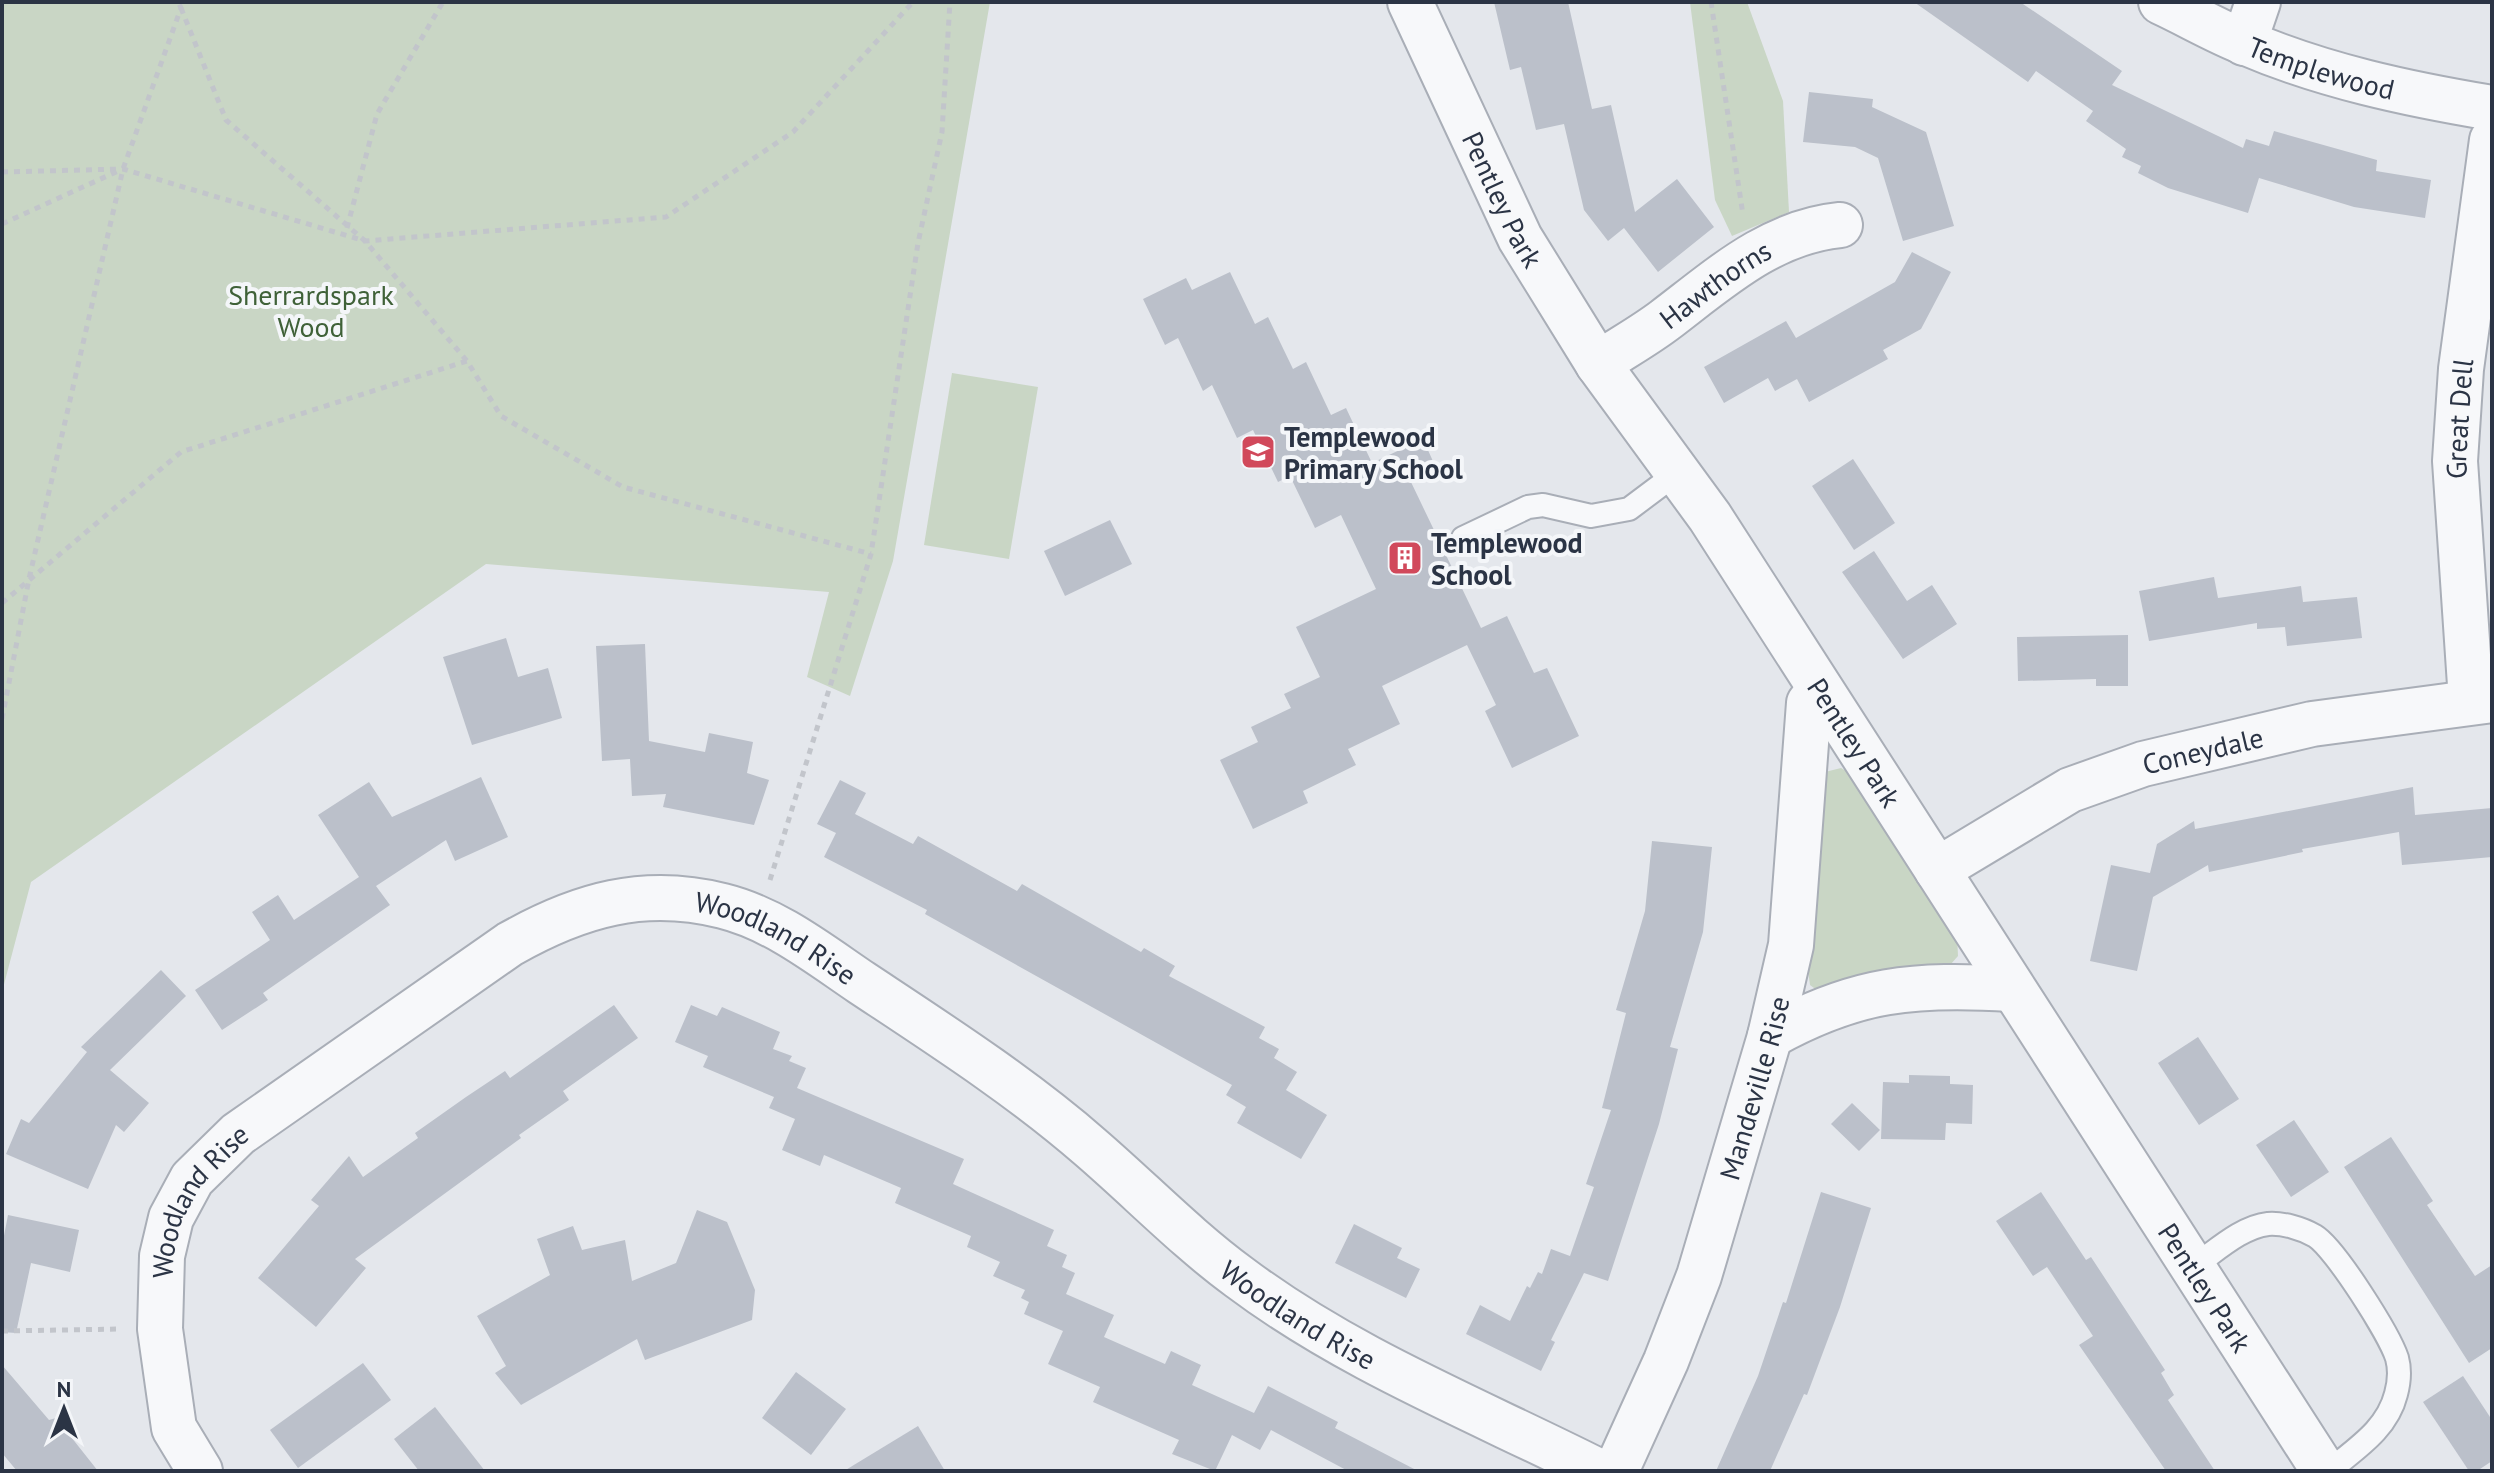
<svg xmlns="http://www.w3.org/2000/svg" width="2494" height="1473" viewBox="0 0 2494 1473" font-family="'PT Sans',sans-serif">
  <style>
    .green { fill: #c9d6c5 }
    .building { fill: #bbc0ca }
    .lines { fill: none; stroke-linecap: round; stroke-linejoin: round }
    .lane-casing { stroke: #a9aeb7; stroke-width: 26 }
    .street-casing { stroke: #a9aeb7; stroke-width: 48 }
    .path { stroke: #c2c5cb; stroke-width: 5; stroke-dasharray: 6 6; stroke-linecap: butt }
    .lane { stroke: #f7f8fa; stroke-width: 22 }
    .street { stroke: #f7f8fa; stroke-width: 44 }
    .labels { text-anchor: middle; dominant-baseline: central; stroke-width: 8; stroke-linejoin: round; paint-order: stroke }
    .street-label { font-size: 28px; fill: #2b3445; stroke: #f4f6f9 }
    .park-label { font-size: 28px; fill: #3f6138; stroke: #f4f6f9 }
    .poi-label { font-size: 28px; font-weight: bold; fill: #2b3445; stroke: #f4f6f9; text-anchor: start }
  </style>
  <rect width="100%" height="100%" fill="#e4e7ec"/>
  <g class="green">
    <path d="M 2,2 L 990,2 L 893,561 L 850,696 L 807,677 L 829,592 L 486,564 L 31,882 L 2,992 Z"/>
    <path d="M 1690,2 L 1747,2 L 1783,101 L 1789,212 L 1732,236 L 1715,200 Z"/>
    <path d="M 952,373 L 1038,387 L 1009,559 L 924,545 Z"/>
    <path d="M 1841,768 L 1853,775 L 1957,935 L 1958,956 L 1950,965 L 1818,991 L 1810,985 L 1808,970 L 1821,773 Z"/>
  </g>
  <g class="building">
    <path d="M 1494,2 L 1568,2 L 1592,109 L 1611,105 L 1635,212 L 1677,179 L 1714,227 L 1658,272 L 1624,228 L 1608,241 L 1584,210 L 1564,124 L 1536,130 L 1521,67 L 1510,70 Z"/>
    <path d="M 1914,2 L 2020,2 L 2122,71 L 2112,85 L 2243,148 L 2246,139 L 2269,146 L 2274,131 L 2377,160 L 2376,171 L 2431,180 L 2425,218 L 2354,207 L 2259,178 L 2248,213 L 2168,188 L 2138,173 L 2141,166 L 2122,157 L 2126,149 L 2086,121 L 2093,111 L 2036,71 L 2028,82 Z"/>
    <path d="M 1809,92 L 1873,99 L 1872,107 L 1926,132 L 1954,226 L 1903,241 L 1878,158 L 1855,147 L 1803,142 Z"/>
    <path d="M 1912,252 L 1951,272 L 1921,329 L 1883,350 L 1888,359 L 1809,402 L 1797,379 L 1775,391 L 1768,378 L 1724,403 L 1704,367 L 1786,321 L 1796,338 L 1895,282 Z"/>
    <path d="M 1230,272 L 1255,324 L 1268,317 L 1293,369 L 1306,362 L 1331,415 L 1346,408 L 1372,463 L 1423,439 L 1436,468 L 1410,480 L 1481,628 L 1507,616 L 1534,673 L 1547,668 L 1579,736 L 1512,768 L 1485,711 L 1496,705 L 1467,645 L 1382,686 L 1400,724 L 1348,749 L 1356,765 L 1303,791 L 1308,803 L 1253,829 L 1220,760 L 1258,742 L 1251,727 L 1291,708 L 1284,694 L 1320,677 L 1296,627 L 1376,589 L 1341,515 L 1315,528 L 1290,476 L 1278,482 L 1253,430 L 1237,438 L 1212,385 L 1203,391 L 1178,338 L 1165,345 L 1143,299 L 1186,278 L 1192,290 Z"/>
    <path d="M 1853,459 L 1895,523 L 1854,550 L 1812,486 Z"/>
    <path d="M 1110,520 L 1132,564 L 1065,596 L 1044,551 Z"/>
    <path d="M 1874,551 L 1907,601 L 1932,585 L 1957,624 L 1903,659 L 1842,572 Z"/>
    <path d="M 2214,577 L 2218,598 L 2301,586 L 2303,602 L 2357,597 L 2362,638 L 2287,646 L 2285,627 L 2257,629 L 2257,623 L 2149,641 L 2139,591 Z"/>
    <path d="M 2128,635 L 2128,686 L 2096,686 L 2096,679 L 2018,681 L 2017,637 Z"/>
    <path d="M 506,638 L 518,677 L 548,668 L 562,718 L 472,745 L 443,657 Z"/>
    <path d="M 645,644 L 649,741 L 705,752 L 709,733 L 753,742 L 747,773 L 769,780 L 754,825 L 663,807 L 666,794 L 632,796 L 630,759 L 602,761 L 596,646 Z"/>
    <path d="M 481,777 L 508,837 L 455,861 L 446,840 L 376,886 L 390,905 L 263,993 L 268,1000 L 222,1030 L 195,990 L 270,940 L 252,912 L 278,895 L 294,920 L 359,877 L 318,815 L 369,782 L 392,817 Z"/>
    <path d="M 840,780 L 866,793 L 855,814 L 913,844 L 918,836 L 1017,891 L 1022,884 L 1141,952 L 1144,948 L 1175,966 L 1169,976 L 1265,1027 L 1259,1038 L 1279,1049 L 1274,1058 L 1297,1072 L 1286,1090 L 1327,1115 L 1301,1159 L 1237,1123 L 1246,1107 L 1226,1095 L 1232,1085 L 925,914 L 927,910 L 824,857 L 836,833 L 817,824 Z"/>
    <path d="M 2413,787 L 2415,815 L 2492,808 L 2492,857 L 2402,865 L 2399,832 L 2302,849 L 2303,852 L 2209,872 L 2208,865 L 2153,897 L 2137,971 L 2090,961 L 2111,865 L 2150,873 L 2157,844 L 2194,821 L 2195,829 Z"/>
    <path d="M 1652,841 L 1712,847 L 1703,932 L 1670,1047 L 1678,1049 L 1659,1124 L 1608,1281 L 1584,1273 L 1551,1340 L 1555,1342 L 1541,1371 L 1466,1334 L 1480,1305 L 1510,1321 L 1527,1286 L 1530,1288 L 1538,1272 L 1542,1274 L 1551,1249 L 1570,1256 L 1594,1187 L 1586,1184 L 1611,1110 L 1602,1108 L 1626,1013 L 1616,1010 L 1645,911 Z"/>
    <path d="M 161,970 L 186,996 L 110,1070 L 149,1103 L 124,1132 L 116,1125 L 88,1189 L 6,1154 L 21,1119 L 29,1123 L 87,1052 L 81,1047 Z"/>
    <path d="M 614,1005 L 638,1038 L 563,1091 L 569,1100 L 519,1135 L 521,1138 L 355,1259 L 366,1268 L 316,1327 L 258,1278 L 319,1206 L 311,1200 L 349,1156 L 363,1177 L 418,1138 L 415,1133 L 466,1097 L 505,1071 L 510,1078 Z"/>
    <path d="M 691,1005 L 717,1016 L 722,1007 L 780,1032 L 773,1049 L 792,1056 L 789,1061 L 806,1068 L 797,1088 L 964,1159 L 953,1184 L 1054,1230 L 1047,1246 L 1067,1255 L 1062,1267 L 1075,1273 L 1066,1294 L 1114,1315 L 1104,1337 L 1165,1364 L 1171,1351 L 1201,1365 L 1192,1385 L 1254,1413 L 1268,1386 L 1338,1422 L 1335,1428 L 1418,1471 L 1348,1471 L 1271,1430 L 1260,1450 L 1232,1435 L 1215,1471 L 1172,1454 L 1179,1440 L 1093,1402 L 1100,1387 L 1048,1364 L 1063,1331 L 1024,1314 L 1029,1302 L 1021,1298 L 1025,1290 L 993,1276 L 1000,1262 L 967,1247 L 971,1236 L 895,1203 L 901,1188 L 824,1155 L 820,1166 L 782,1150 L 795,1119 L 769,1108 L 774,1097 L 703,1067 L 708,1056 L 675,1042 Z"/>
    <path d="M 2198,1037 L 2239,1099 L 2199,1125 L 2158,1063 Z"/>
    <path d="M 1909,1075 L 1950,1076 L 1950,1084 L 1973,1085 L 1972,1124 L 1946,1123 L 1945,1140 L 1881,1139 L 1883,1082 L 1909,1083 Z"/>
    <path d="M 1852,1103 L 1880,1130 L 1859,1151 L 1831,1124 Z"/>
    <path d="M 2294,1120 L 2329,1172 L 2291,1197 L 2256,1145 Z"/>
    <path d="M 2391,1137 L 2433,1201 L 2427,1205 L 2475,1276 L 2492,1265 L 2492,1348 L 2469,1363 L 2344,1167 Z"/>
    <path d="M 1821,1192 L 1871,1208 L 1840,1307 L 1807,1395 L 1804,1394 L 1770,1471 L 1716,1471 L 1758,1376 L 1783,1302 L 1786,1303 Z"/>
    <path d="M 2041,1192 L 2086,1260 L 2091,1257 L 2165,1370 L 2161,1373 L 2174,1395 L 2168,1400 L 2215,1471 L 2166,1471 L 2079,1345 L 2093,1336 L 2047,1267 L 2033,1276 L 1996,1221 Z"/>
    <path d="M 697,1210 L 727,1222 L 755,1290 L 752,1320 L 645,1360 L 637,1339 L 521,1405 L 495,1373 L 506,1366 L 477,1316 L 550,1275 L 537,1239 L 573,1226 L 582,1250 L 625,1240 L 632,1281 L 676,1263 Z"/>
    <path d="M 8,1215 L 79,1230 L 70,1272 L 31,1263 L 16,1333 L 2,1332 L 2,1246 Z"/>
    <path d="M 1354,1224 L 1402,1248 L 1397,1258 L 1420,1269 L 1406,1298 L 1335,1263 Z"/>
    <path d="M 363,1363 L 391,1400 L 298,1468 L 270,1430 Z"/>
    <path d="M 2,1365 L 49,1420 L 56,1418 L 98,1471 L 17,1471 L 2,1453 Z"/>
    <path d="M 796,1372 L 846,1409 L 811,1455 L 762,1418 Z"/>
    <path d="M 2463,1376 L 2492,1420 L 2492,1461 L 2477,1471 L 2469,1471 L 2423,1402 Z"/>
    <path d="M 435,1407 L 485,1471 L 419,1471 L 394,1439 Z"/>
    <path d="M 918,1426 L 945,1471 L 844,1471 Z"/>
  </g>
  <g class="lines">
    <defs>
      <g id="lane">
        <path d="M 1463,538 L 1528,507 L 1543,505 L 1591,516 L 1629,509 L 1677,473"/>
        <path d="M 2194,1266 C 2215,1252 2241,1227 2268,1224 C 2283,1223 2301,1228 2315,1236 C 2335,1248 2389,1334 2397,1358 C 2400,1369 2399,1383 2396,1394 C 2387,1430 2355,1449 2329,1471"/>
      </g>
      <g id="street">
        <path id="s1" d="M 1410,2 L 1520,238 L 1598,364 L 1710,517 L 2324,1471"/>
        <path id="s2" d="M 2161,2 C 2189,15 2216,31 2244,42 C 2323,76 2408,94 2492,108"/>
        <path d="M 2244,43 L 2258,2"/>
        <path id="s3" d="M 1598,364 C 1620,349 1644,336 1665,320 C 1719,279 1770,232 1840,225"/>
        <path id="s4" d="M 2471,700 L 2455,461 L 2461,369 L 2492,140"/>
        <path id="s5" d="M 1937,870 L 2070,790 L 2143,764 L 2312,724 L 2492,700"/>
        <path d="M 1770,1036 C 1856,988 1915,983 2011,989"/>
        <path id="s6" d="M 200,1471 L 174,1428 L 160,1329 L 162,1256 L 171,1218 L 192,1179 L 238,1134 L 510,944 C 579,905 644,886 723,906 C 775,919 819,954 862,983 C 939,1034 1020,1086 1090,1147 C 1140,1190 1186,1238 1239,1277 C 1348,1359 1477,1410 1598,1471"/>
        <path id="s7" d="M 1616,1471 L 1666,1361 L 1699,1276 L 1770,1036 L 1791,945 L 1809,703 L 1820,689"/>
      </g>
    </defs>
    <use href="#lane" class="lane-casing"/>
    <use href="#street" class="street-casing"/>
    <g class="path">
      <path d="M 1711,2 L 1743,215"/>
      <path d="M 181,8 L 226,120 L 365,241 L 467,361 L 501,416 L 623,487 L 871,554"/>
      <path d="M 2,172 L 123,169 L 365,241 L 666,217 L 793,132 L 913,2"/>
      <path d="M 2,224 L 118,171"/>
      <path d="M 347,228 L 377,114 L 443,2"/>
      <path d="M 2,603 L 181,452 L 467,361"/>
      <path d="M 2,719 L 29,579 L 123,169 L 181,8 L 178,2"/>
      <path d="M 770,880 L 871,554 L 918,243 L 942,132 L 950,2"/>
      <path d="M 2,1331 L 121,1329"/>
    </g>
    <use href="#lane" class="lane"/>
    <use href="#street" class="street"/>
  </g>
  <defs>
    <symbol id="school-square" viewBox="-11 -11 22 22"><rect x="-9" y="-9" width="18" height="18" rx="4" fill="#d1495b" stroke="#f4f6f9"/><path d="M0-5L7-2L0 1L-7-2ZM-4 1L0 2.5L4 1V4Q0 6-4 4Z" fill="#fff"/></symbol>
    <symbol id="building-square" viewBox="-11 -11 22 22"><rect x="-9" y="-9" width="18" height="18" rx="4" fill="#d1495b" stroke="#f4f6f9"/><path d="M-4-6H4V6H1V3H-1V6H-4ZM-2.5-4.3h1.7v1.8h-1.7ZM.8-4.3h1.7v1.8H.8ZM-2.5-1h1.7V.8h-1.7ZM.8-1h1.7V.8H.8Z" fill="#fff"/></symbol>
  </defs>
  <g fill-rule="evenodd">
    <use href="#school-square" x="1238" y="432" width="40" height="40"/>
    <use href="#building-square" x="1385" y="538" width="40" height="40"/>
  </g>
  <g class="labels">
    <g class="street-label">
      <text stroke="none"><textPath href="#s2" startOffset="174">Templewood</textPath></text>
      <text stroke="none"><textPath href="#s1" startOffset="218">Pentley Park</textPath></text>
      <text stroke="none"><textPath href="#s3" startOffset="142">Hawthorns</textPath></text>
      <text stroke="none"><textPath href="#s4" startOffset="282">Great Dell</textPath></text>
      <text stroke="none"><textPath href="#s1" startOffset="866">Pentley Park</textPath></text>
      <text stroke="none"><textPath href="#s5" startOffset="294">Coneydale</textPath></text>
      <text stroke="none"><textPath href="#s6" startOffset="986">Woodland Rise</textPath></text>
      <text stroke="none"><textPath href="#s7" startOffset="408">Mandeville Rise</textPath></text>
      <text stroke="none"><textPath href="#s6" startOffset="290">Woodland Rise</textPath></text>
      <text stroke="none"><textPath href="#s1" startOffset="1514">Pentley Park</textPath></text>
      <text stroke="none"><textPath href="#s6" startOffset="1634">Woodland Rise</textPath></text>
    </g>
    <g class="park-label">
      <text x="311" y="294">Sherrardspark<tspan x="311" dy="32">Wood</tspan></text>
    </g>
    <g class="poi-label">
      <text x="1284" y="436">Templewood<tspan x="1284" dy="32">Primary School</tspan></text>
      <text x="1431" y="542">Templewood<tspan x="1431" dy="32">School</tspan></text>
    </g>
  </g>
  <rect width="2494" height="1473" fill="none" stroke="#2b3445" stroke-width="8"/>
  <g transform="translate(64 1409)" stroke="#f4f6f9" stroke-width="6" paint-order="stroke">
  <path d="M0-6L14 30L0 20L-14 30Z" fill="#2b3445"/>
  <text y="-12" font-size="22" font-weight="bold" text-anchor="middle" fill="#2b3445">N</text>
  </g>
</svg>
